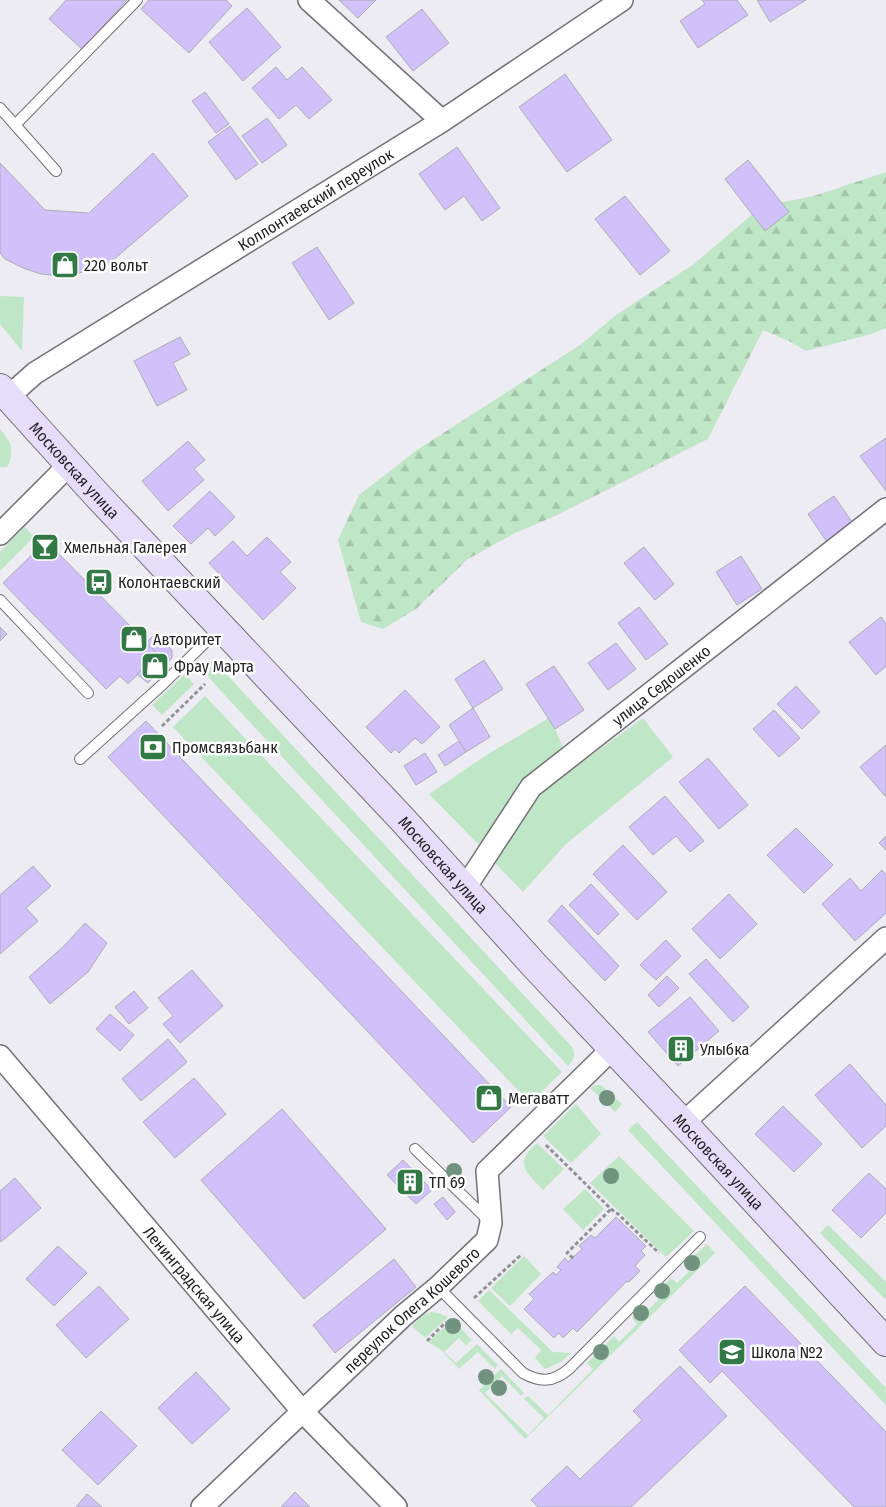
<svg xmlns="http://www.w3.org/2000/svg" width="886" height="1507" viewBox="0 0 886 1507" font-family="'Fira Sans Condensed',sans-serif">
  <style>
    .grass { fill: #bfe6c6 }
    .forest { fill: url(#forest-firs) }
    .building { fill: #d0c1fb; stroke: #aeadb3 }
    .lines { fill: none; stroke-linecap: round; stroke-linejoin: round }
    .lane-casing { stroke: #737177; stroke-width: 12 }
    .street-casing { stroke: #737177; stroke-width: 24 }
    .secondary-casing { stroke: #737177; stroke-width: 30 }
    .path { stroke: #929296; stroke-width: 3; stroke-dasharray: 4 2.5; stroke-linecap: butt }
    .lane { stroke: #fff; stroke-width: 10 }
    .street { stroke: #fff; stroke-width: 21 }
    .secondary { stroke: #e6ddfb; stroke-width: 28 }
    .tree { fill: #71927f }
    .labels { text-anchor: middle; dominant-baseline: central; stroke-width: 5; stroke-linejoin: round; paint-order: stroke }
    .street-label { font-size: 16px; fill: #232325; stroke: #fff }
    .poi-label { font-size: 16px; fill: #232325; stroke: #fff; text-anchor: start }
  </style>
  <defs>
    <pattern id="forest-firs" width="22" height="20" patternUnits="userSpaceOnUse" patternTransform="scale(1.25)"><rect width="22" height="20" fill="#bfe6c6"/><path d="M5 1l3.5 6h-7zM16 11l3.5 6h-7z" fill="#a4c5aa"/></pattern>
  </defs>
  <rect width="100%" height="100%" fill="#edecf3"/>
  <g class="grass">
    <path d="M 0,296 L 24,297 L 22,351 L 0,324 Z"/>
    <path d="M 0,429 C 12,443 15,451 7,467 L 0,467 Z"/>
    <path d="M 25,527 L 34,537 L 0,571 L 0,552 Z"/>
    <path d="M 210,661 L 216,663 L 572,1047 C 576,1055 574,1060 568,1066 L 198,666 Z"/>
    <path d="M 185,674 L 194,684 L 162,715 L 152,705 Z"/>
    <path d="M 205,696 L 562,1072 L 530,1103 L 173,727 Z"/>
    <path d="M 554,715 L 555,729 L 564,750 L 523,780 L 479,845 L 429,794 L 488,754 Z"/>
    <path d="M 643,718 L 673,757 L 566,844 L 523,892 L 493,861 L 541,792 Z"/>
    <path d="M 595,1085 L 601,1085 L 622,1104 L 615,1112 L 590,1088 Z"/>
    <path d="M 576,1104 L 601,1134 L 571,1163 L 543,1136 Z"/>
    <path d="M 637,1122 L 886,1388 L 886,1405 L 628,1130 Z"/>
    <path d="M 537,1143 L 564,1169 L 543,1190 C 526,1171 513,1164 537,1143 Z"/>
    <path d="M 619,1156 L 694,1231 L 666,1257 L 590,1183 Z"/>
    <path d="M 585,1189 L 604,1209 L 583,1230 L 563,1209 Z"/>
    <path d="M 828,1225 L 886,1282 L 886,1300 L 820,1233 Z"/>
    <path d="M 707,1244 L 715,1253 L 525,1439 L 441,1350 L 428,1342 L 453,1320 L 472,1340 L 466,1345 L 459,1338 L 444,1352 L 456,1363 L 477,1344 L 498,1365 L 495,1369 L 478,1352 L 459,1369 L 479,1390 L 501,1369 L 524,1393 L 521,1396 L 502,1376 L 485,1393 L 528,1435 L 544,1418 L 524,1399 L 528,1396 L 548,1415 L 593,1369 L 587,1363 L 614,1336 L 619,1342 L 637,1324 L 632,1318 L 641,1309 L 646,1312 L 660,1298 L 656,1293 L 671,1278 L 677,1283 L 691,1270 L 685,1264 Z"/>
    <path d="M 524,1256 L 541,1274 L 510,1306 L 491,1288 Z"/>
    <path d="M 489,1290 L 553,1352 L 571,1353 L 561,1362 L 545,1369 L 535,1358 L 541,1350 L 518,1328 L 511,1334 L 478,1301 Z"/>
    <path d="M 432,1312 L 438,1313 L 448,1317 L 425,1338 L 412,1326 L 423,1315 Z"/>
  </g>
  <path class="forest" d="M 886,172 L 886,328 L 871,334 L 806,351 L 791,342 L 763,330 L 708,439 L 555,516 L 515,533 L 468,559 L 416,609 L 383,629 L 361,622 L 338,540 L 359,495 L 417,450 L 580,345 L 616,315 L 694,264 L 762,206 L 814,196 Z"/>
  <g class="building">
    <path d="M 66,0 L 127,0 L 82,49 L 49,19 Z"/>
    <path d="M 149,0 L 226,0 L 232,6 L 189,53 L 141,9 Z"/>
    <path d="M 339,0 L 376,0 L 358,18 Z"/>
    <path d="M 702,0 L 737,0 L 748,15 L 698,48 L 680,21 L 705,4 Z"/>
    <path d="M 757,0 L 806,0 L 770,22 Z"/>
    <path d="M 247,8 L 281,47 L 243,81 L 209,42 Z"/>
    <path d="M 422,9 L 449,43 L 413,71 L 386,37 Z"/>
    <path d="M 276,67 L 287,80 L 302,67 L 332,100 L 309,119 L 296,105 L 279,119 L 252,88 Z"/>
    <path d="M 565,74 L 612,140 L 567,172 L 519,107 Z"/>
    <path d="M 205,92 L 229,124 L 216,133 L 192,101 Z"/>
    <path d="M 267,118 L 287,145 L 262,163 L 242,136 Z"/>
    <path d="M 230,126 L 258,164 L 236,180 L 208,142 Z"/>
    <path d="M 457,147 L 500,208 L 482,221 L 464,196 L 445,210 L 419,174 Z"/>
    <path d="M 153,153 L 188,196 L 113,260 L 96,270 L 61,276 L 41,274 L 23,268 L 5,259 L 0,253 L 0,163 L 45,210 L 89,213 Z"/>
    <path d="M 748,160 L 789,212 L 765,231 L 725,179 Z"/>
    <path d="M 625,196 L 670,251 L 640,275 L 595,219 Z"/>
    <path d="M 317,247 L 354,303 L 329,320 L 292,263 Z"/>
    <path d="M 180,337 L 190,354 L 173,363 L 187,390 L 157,406 L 134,361 Z"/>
    <path d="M 886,438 L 886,491 L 860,456 Z"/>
    <path d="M 188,441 L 205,460 L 194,469 L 204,480 L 168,511 L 142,481 Z"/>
    <path d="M 210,491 L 235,517 L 215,536 L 208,528 L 191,544 L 173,526 Z"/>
    <path d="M 834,496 L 857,529 L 831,548 L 808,514 Z"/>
    <path d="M 267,537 L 291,562 L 280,572 L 296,588 L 263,620 L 209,563 L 233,541 L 247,556 Z"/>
    <path d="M 46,541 L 158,654 L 128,684 L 120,676 L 106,689 L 3,583 Z"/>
    <path d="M 644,547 L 674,584 L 655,600 L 624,563 Z"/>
    <path d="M 741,556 L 762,589 L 737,605 L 716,572 Z"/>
    <path d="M 639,607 L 668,644 L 646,660 L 618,623 Z"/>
    <path d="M 881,617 L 886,624 L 886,666 L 876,675 L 849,642 Z"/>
    <path d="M 0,627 L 7,634 L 0,641 Z"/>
    <path d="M 153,636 L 158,636 L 172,650 L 172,658 L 148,683 L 137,674 L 158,654 L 146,643 Z"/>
    <path d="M 616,643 L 636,669 L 608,690 L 588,663 Z"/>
    <path d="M 484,660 L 503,689 L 473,708 L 455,679 Z"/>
    <path d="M 554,666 L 584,710 L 555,729 L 526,684 Z"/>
    <path d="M 796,686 L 820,712 L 802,729 L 777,704 Z"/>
    <path d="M 405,690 L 440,727 L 422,744 L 415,738 L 399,753 L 395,749 L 391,753 L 366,727 Z"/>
    <path d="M 473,708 L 490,737 L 466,752 L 449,725 Z"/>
    <path d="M 774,710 L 800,738 L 779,757 L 753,729 Z"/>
    <path d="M 146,721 L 511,1107 L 473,1143 L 108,757 Z"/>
    <path d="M 459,741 L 466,752 L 445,766 L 438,755 Z"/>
    <path d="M 886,745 L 886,797 L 860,767 Z"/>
    <path d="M 425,753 L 437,772 L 416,785 L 404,766 Z"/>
    <path d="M 708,758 L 748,805 L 719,829 L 679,782 Z"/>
    <path d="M 665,796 L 704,841 L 690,852 L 676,836 L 653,855 L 629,827 Z"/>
    <path d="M 796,828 L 833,865 L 804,893 L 767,855 Z"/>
    <path d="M 886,836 L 886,850 L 879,843 Z"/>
    <path d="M 623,845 L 667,892 L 637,920 L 593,874 Z"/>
    <path d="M 33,866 L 51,886 L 26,908 L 38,921 L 0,954 L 0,895 Z"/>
    <path d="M 882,870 L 886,875 L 886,913 L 855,941 L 822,904 L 850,878 L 861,891 Z"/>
    <path d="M 591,884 L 619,914 L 598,935 L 569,905 Z"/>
    <path d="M 729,894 L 757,924 L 720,959 L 692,929 Z"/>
    <path d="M 562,905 L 619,966 L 605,981 L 548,921 Z"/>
    <path d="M 85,923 L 107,943 L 88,972 L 50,1004 L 29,977 L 65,945 Z"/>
    <path d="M 666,940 L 681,956 L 656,980 L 640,965 Z"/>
    <path d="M 706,959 L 749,1007 L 733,1022 L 689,974 Z"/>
    <path d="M 192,970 L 223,1006 L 180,1043 L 163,1024 L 173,1016 L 158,998 Z"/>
    <path d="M 667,976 L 679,988 L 659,1007 L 648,995 Z"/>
    <path d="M 134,991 L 148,1008 L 129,1024 L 115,1007 Z"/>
    <path d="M 690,997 L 719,1031 L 678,1066 L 648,1032 Z"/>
    <path d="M 110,1014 L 134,1035 L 120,1051 L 96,1029 Z"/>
    <path d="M 168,1039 L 187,1062 L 141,1101 L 122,1079 Z"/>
    <path d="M 850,1064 L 886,1105 L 886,1126 L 862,1148 L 815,1095 Z"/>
    <path d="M 194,1078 L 226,1114 L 175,1158 L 143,1122 Z"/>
    <path d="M 783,1106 L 822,1144 L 794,1172 L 755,1134 Z"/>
    <path d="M 282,1109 L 386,1229 L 304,1299 L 201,1180 Z"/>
    <path d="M 403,1160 L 432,1190 L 416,1204 L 387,1175 Z"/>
    <path d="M 869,1173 L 886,1189 L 886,1213 L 861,1238 L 832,1210 Z"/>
    <path d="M 15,1178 L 41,1208 L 1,1242 L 0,1240 L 0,1191 Z"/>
    <path d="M 443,1197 L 455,1212 L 447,1220 L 434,1204 Z"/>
    <path d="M 616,1217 L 646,1246 L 641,1251 L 645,1255 L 635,1266 L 640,1271 L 629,1282 L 627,1281 L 577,1332 L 573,1328 L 563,1338 L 559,1333 L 554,1338 L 524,1309 L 534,1299 L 529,1294 L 553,1272 L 556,1275 L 561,1270 L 557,1267 L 565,1258 L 568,1262 L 582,1249 L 579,1246 L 591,1235 L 595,1238 Z"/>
    <path d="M 58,1246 L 87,1273 L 54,1306 L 26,1279 Z"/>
    <path d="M 394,1259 L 416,1287 L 335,1353 L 313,1325 Z"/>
    <path d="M 99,1286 L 129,1319 L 86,1358 L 56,1325 Z"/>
    <path d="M 745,1286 L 886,1432 L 886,1507 L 854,1507 L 722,1371 L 710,1383 L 679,1350 Z"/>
    <path d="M 680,1366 L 727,1416 L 631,1507 L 538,1507 L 531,1500 L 567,1466 L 580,1479 L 642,1420 L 633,1411 Z"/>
    <path d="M 196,1372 L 230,1409 L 192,1444 L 158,1408 Z"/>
    <path d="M 101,1411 L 137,1446 L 98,1485 L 62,1450 Z"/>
    <path d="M 295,1492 L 310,1507 L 281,1507 Z"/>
    <path d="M 87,1494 L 102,1507 L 76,1507 Z"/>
  </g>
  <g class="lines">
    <defs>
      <g id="lane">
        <path d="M 0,108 L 56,171"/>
        <path d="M 15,125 L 137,0"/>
        <path d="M 0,600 L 88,693"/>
        <path d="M 80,759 L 162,685 L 221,627"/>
        <path d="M 415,1149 L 488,1220"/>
        <path d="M 438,1287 L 523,1373 C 541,1383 553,1382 569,1369 L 700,1237"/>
      </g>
      <g id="street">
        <path d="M 309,0 L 442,121"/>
        <path id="s1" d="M 8,397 L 35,373 L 442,121 L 622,0"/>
        <path d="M 0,534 L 70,464"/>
        <path id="s2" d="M 465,888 L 531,787 L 886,509"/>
        <path id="s3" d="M 0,1056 L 303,1412 L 396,1507"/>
        <path d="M 683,1123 L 886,938"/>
        <path id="s4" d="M 202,1507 L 403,1316 L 438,1287 L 487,1240 L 491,1223 L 487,1171 L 612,1049"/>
      </g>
      <g id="secondary">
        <path id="s5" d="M 0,388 L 96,494 L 403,820 L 534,965 L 699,1140 L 886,1342"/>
      </g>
    </defs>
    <use href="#lane" class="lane-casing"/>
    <use href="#street" class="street-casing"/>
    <use href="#secondary" class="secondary-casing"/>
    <g class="path">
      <path d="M 162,726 L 205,684"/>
      <path d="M 546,1145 L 611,1209 L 618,1214 L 659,1253"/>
      <path d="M 573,1258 L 567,1253 L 611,1209"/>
      <path d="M 474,1298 L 522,1254"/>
      <path d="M 427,1341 L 446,1322"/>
    </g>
    <use href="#lane" class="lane"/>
    <use href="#street" class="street"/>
    <use href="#secondary" class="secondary"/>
  </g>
  <g class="tree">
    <circle cx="607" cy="1098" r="8"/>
    <circle cx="454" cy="1171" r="8"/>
    <circle cx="611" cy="1176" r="8"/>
    <circle cx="692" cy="1263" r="8"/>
    <circle cx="662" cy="1291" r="8"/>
    <circle cx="641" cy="1313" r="8"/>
    <circle cx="453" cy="1326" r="8"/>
    <circle cx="601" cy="1352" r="8"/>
    <circle cx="486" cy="1377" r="8"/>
    <circle cx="499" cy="1388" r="8"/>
  </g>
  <defs>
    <symbol id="shop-square" viewBox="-11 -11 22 22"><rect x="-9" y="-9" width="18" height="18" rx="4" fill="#327946" stroke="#fff"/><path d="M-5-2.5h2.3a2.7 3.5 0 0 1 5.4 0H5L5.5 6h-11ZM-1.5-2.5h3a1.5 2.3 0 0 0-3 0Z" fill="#fff"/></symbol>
    <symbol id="bar-square" viewBox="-11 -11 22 22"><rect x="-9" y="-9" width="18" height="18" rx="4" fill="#327946" stroke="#fff"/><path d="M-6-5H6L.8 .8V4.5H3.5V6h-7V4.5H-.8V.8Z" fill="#fff"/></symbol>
    <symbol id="bus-square" viewBox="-11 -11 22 22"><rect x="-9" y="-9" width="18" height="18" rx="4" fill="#327946" stroke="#fff"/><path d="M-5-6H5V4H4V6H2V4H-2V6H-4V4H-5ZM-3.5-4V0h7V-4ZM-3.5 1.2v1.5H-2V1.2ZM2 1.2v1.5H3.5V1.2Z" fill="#fff"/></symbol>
    <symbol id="bank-square" viewBox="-11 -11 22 22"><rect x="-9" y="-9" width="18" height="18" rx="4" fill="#327946" stroke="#fff"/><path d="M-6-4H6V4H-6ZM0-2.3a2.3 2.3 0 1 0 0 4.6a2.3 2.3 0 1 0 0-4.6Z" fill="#fff"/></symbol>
    <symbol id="building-square" viewBox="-11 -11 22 22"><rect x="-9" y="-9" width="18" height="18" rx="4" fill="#327946" stroke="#fff"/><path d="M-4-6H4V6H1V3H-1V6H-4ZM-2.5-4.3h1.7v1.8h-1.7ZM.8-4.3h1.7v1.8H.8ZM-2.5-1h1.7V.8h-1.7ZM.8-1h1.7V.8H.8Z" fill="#fff"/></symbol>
    <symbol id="school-square" viewBox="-11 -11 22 22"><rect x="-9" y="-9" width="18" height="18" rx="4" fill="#327946" stroke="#fff"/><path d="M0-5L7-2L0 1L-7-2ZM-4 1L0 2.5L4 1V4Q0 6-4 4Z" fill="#fff"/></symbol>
  </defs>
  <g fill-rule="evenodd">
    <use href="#shop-square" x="49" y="249" width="32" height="32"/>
    <use href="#bar-square" x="29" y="531" width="32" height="32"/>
    <use href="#bus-square" x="83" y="566" width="32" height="32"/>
    <use href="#shop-square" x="118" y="623" width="32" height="32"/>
    <use href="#shop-square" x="139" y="650" width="32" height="32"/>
    <use href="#bank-square" x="137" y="731" width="32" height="32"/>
    <use href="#building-square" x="665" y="1033" width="32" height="32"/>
    <use href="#shop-square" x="473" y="1082" width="32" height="32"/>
    <use href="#building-square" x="394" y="1166" width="32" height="32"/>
    <use href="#school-square" x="716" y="1336" width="32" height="32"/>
  </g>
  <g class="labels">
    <g class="street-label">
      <text stroke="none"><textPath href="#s1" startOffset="366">Коллонтаевский переулок</textPath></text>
      <text stroke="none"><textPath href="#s5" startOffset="111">Московская улица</textPath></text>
      <text stroke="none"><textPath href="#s2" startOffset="286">улица Седошенко</textPath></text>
      <text stroke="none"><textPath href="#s5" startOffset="651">Московская улица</textPath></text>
      <text stroke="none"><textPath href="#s5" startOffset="1056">Московская улица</textPath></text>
      <text stroke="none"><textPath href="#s3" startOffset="300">Ленинградская улица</textPath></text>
      <text stroke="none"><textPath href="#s4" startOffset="288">переулок Олега Кошевого</textPath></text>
    </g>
    <g class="poi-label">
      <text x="84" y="265">220 вольт</text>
      <text x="64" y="547">Хмельная Галерея</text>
      <text x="118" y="582">Колонтаевский</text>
      <text x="153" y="639">Авторитет</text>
      <text x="174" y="666">Фрау Марта</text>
      <text x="172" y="747">Промсвязьбанк</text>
      <text x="700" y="1049">Улыбка</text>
      <text x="508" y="1098">Мегаватт</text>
      <text x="429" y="1182">ТП 69</text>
      <text x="751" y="1352">Школа №2</text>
    </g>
  </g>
</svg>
